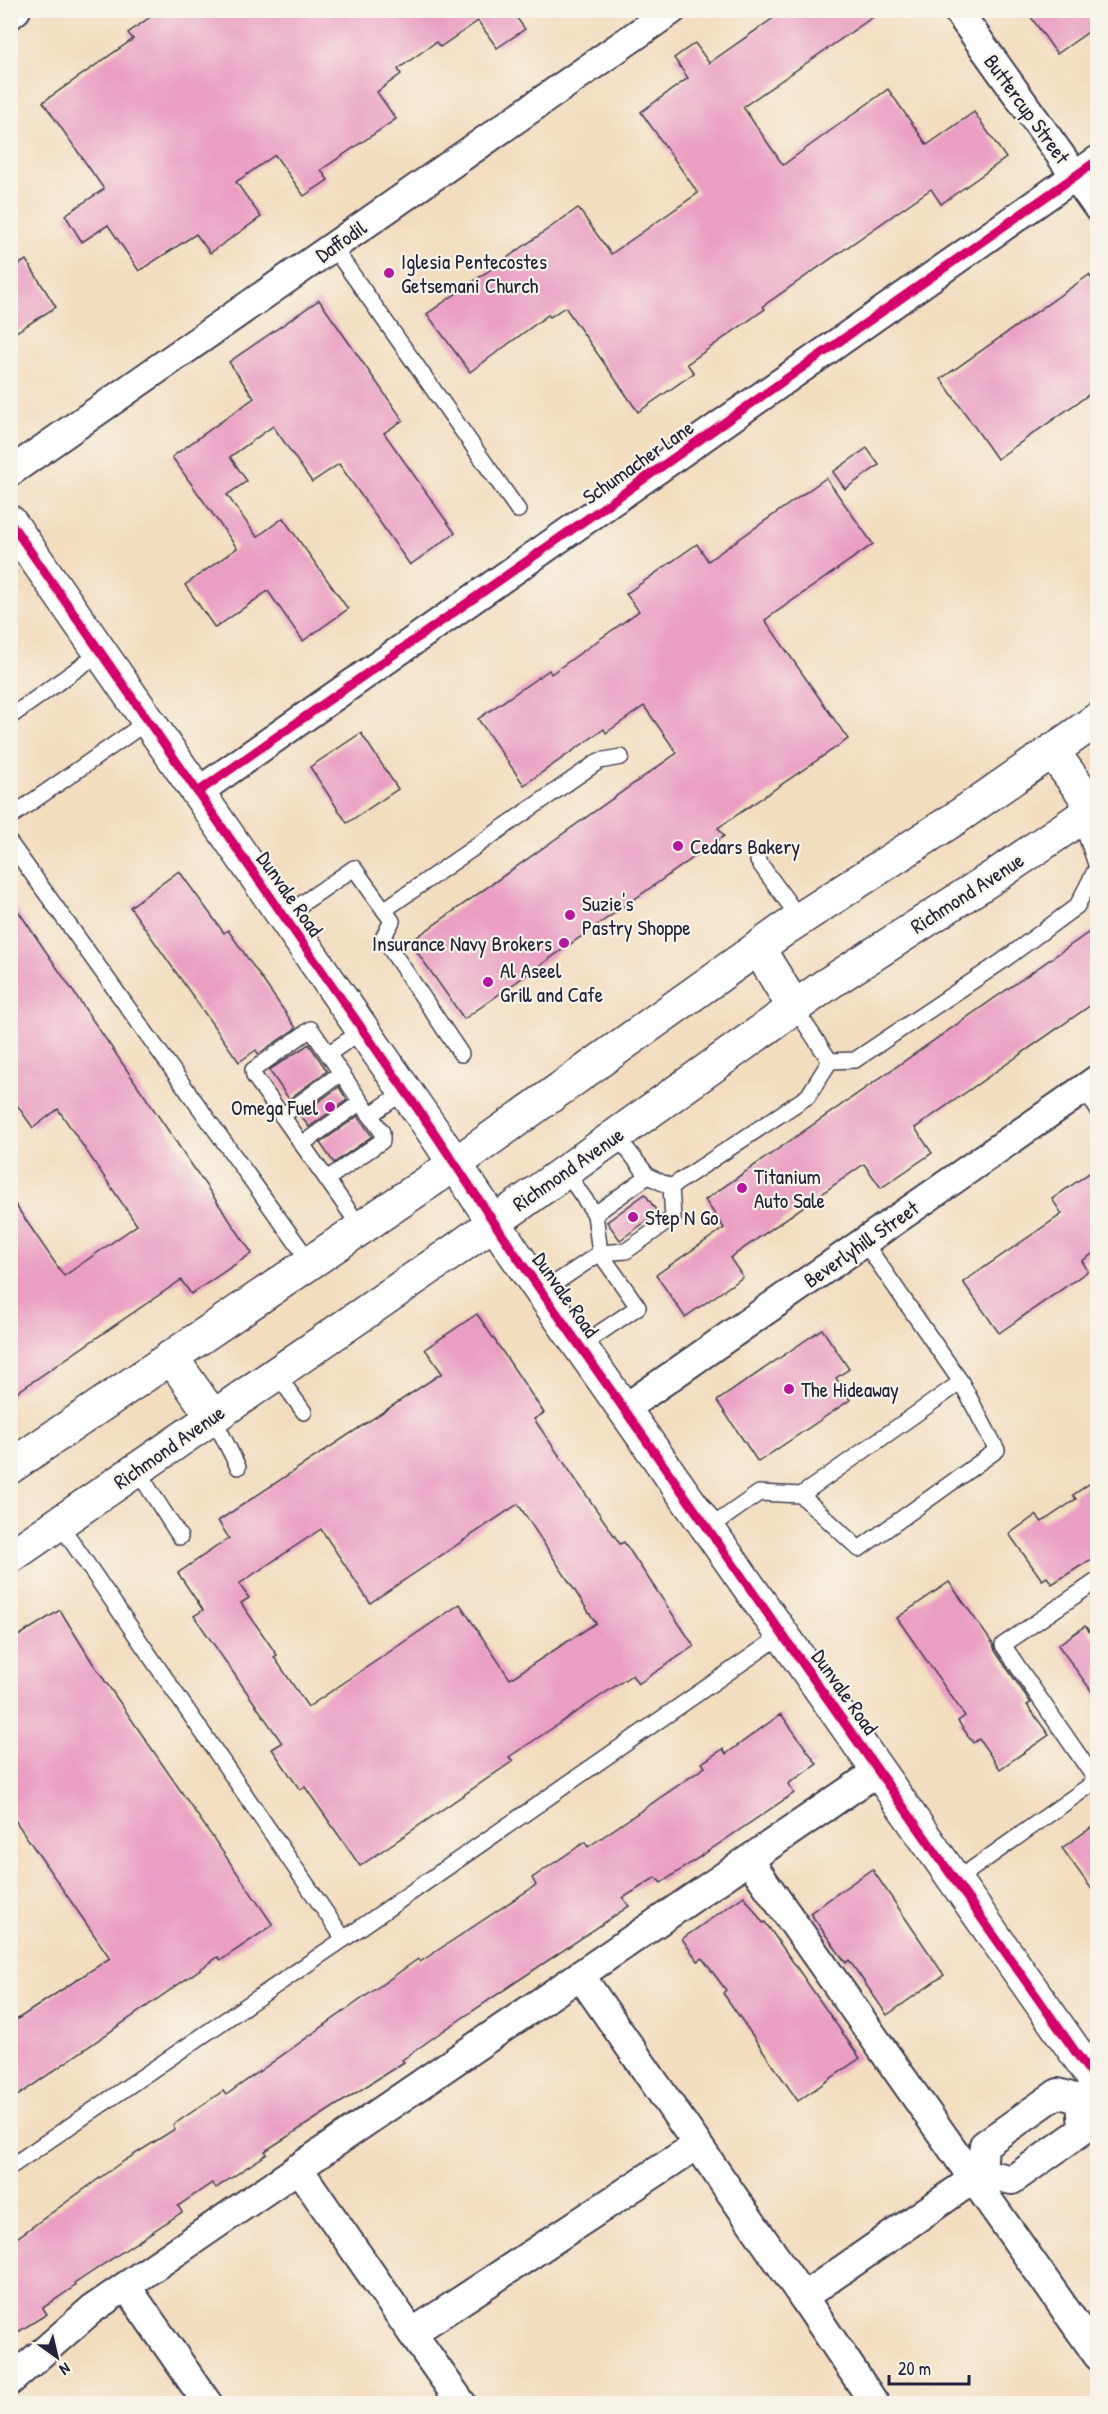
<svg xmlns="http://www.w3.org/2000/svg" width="1108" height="2414" viewBox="0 0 1108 2414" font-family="'Patrick Hand',sans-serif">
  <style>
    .building { fill: #ea9ec2; fill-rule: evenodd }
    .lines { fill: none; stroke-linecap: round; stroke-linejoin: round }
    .lane-casing { stroke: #413e4f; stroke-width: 18 }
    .street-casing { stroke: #413e4f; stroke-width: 32 }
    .secondary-casing { stroke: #413e4f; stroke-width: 36 }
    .lane { stroke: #fff; stroke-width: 15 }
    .street { stroke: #fff; stroke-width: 28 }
    .secondary { stroke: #fff; stroke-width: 33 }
    .cycleway-casing { stroke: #f7f3e8; stroke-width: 13 }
    .cycleway { stroke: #d6006c; stroke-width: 9 }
    .poi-dot { fill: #b5179e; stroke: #f7f3e8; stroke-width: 2 }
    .labels { text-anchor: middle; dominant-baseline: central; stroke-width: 4.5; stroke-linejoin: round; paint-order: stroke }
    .street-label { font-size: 21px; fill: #22223b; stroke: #f7f3e8 }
    .poi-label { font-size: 21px; fill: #22223b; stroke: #f7f3e8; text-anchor: start }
  </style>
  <rect width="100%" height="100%" fill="#f7f3e8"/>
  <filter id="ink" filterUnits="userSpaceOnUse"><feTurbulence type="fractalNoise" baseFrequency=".0167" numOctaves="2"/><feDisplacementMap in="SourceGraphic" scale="12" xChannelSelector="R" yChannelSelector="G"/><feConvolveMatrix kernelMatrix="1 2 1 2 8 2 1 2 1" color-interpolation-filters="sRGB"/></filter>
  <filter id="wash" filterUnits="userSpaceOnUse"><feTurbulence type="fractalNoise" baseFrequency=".008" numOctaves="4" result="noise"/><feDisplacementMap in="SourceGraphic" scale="24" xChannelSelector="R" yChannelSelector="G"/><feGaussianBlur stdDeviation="1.35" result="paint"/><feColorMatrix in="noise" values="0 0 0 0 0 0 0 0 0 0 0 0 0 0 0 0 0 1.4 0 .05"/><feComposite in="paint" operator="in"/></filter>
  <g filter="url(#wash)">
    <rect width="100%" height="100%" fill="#f3ddbf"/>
    <g id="blocks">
      <g class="building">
        <path d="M 160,10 L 511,10 L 525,29 L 497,48 L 478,21 L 440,47 L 436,42 L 398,69 L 401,74 L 377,92 L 396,119 L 321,170 L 328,180 L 304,196 L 275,155 L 236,182 L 261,217 L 210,253 L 196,234 L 139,271 L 108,225 L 82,242 L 65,215 L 104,189 L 43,102 L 133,39 L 128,33 Z"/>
        <path d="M 785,10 L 883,10 L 743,107 L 783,165 L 888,89 L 927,145 L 974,112 L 1006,158 L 941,204 L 931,189 L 763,306 L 765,309 L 687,364 L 694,373 L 638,412 L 565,307 L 550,317 L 548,315 L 470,372 L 427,314 L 578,208 L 611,254 L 698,193 L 641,112 L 688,78 L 674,58 L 695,43 L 709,63 Z"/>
        <path d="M 1026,10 L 1098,10 L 1098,25 L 1057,54 Z"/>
        <path d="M 26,260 L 56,307 L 10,336 L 10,270 Z"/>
        <path d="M 1089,275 L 1098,288 L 1098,388 L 997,459 L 941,379 Z"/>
        <path d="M 319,300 L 403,420 L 384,433 L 455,533 L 410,565 L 339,464 L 312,482 L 273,426 L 230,457 L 247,481 L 227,495 L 257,537 L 283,518 L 348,609 L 303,641 L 268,591 L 215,628 L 185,585 L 237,548 L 172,457 L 254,398 L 229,362 Z"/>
        <path d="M 867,448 L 879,465 L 845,489 L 833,472 Z"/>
        <path d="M 826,478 L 873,544 L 765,620 L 848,739 L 718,828 L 724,836 L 464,1019 L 410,942 L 677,753 L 644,706 L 606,733 L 604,729 L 524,785 L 478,719 L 549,670 L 551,674 L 639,611 L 626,594 L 697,544 L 708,561 Z"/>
        <path d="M 361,733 L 398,789 L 347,823 L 310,767 Z"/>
        <path d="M 179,871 L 224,933 L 228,930 L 296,1028 L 258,1054 L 256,1050 L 239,1062 L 130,907 Z"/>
        <path d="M 10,899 L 252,1253 L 191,1294 L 181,1280 L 10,1397 L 10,1197 L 64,1276 L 137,1225 L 58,1109 L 33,1128 L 10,1095 Z"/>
        <path d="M 1098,926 L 1098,1000 L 915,1128 L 932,1153 L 881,1188 L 864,1164 L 730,1258 L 743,1277 L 685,1317 L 656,1275 L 724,1228 L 705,1200 Z"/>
        <path d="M 309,1044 L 327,1071 L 289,1099 L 269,1070 Z"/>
        <path d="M 339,1087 L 347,1100 L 309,1127 L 300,1115 Z"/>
        <path d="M 358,1116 L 372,1136 L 334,1163 L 320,1143 Z"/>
        <path d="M 1098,1167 L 1098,1250 L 1082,1261 L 1088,1271 L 999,1333 L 963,1282 L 1062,1214 L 1052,1199 Z"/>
        <path d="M 645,1194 L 658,1213 L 620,1240 L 607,1222 Z"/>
        <path d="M 477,1314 L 544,1413 L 534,1419 L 620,1544 L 624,1542 L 694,1646 L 638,1684 L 632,1675 L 509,1757 L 513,1761 L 360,1866 L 305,1787 L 300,1790 L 272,1749 L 282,1743 L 194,1616 L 203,1610 L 178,1573 L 229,1538 L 218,1521 L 442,1373 L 425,1349 ZM 518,1504 L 596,1623 L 510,1679 L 460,1604 L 308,1707 L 274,1657 L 277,1655 L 241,1603 L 249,1598 L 239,1584 L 321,1529 L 370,1603 Z"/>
        <path d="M 822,1329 L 849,1369 L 836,1378 L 850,1400 L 758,1462 L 717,1401 Z"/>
        <path d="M 1098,1478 L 1098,1555 L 1052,1584 L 1047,1577 L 1042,1580 L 1009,1534 L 1036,1515 L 1042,1522 L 1076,1499 L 1073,1495 Z"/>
        <path d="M 949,1582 L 993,1644 L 995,1651 L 1031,1703 L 1027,1705 L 1049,1735 L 1000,1769 L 979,1739 L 973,1743 L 958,1721 L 965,1716 L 897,1618 Z"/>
        <path d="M 60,1610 L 92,1662 L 273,1925 L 221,1960 L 218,1957 L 10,2101 L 10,2024 L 110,1958 L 10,1813 L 10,1641 Z"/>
        <path d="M 1085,1626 L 1098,1643 L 1098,1700 L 1058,1645 Z"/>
        <path d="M 781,1714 L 817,1764 L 788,1784 L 794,1793 L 661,1883 L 656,1877 L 623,1898 L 629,1906 L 437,2035 L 402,2060 L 404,2062 L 265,2151 L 267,2154 L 216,2188 L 212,2183 L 178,2206 L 182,2212 L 74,2284 L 75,2286 L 43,2308 L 47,2314 L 10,2337 L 10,2243 L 119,2164 L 175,2129 L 173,2125 L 223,2091 L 226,2095 L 418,1959 L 420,1962 L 536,1885 L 532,1878 L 585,1842 L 588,1847 L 705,1767 L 702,1763 L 723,1749 L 726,1754 Z"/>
        <path d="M 1098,1823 L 1098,1898 L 1062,1848 Z"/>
        <path d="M 872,1869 L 944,1975 L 887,2015 L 849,1960 L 846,1963 L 810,1913 Z"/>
        <path d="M 744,1896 L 763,1923 L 765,1922 L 860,2058 L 798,2101 L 723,1993 L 726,1990 L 702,1958 L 698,1961 L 682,1939 Z"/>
      </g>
    </g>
  </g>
  <g filter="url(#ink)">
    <use href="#blocks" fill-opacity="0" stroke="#413e4f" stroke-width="1.5"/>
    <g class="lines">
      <defs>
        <g id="lane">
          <path d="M 333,247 L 518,510"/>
          <path d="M 10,717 L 101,652"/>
          <path d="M 10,817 L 148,721"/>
          <path d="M 10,843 L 310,1262"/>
          <path d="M 758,861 L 800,919"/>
          <path d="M 384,910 L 599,761 L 621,757"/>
          <path d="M 284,916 L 354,868 L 392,921 L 383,938 L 461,1054"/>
          <path d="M 794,1007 L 830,1061 L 855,1060 L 1001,962 L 1077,906 L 1097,867 L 1080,818"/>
          <path d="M 328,1054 L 363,1030"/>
          <path d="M 1083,1089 L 1098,1110"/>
          <path d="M 282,1116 L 341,1073"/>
          <path d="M 616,1135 L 648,1176 L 671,1187 L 808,1096 L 830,1061"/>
          <path d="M 302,1144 L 361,1102"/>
          <path d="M 565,1171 L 595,1214"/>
          <path d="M 648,1176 L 595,1214 L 600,1253 L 626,1251 L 673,1218 L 671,1187"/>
          <path d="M 327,1179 L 382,1141 L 382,1132 L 370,1115"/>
          <path d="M 361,1228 L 254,1076 L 253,1070 L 311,1029 L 370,1115 L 405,1091"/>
          <path d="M 542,1292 L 600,1253 L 638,1307 L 580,1346"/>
          <path d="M 276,1373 L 304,1412"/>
          <path d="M 213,1417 L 238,1467"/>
          <path d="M 137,1470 L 180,1537"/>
          <path d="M 801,1495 L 859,1549 L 997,1450 L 961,1382"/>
          <path d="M 708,1529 L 759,1493 L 801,1495 L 961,1382 L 864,1242"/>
          <path d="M 1098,1580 L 1003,1645 L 1098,1783"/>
          <path d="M 955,1881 L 1096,1781"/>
          <path d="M 344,1939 L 782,1635"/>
          <path d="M 10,2167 L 344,1939 L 59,1523"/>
        </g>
        <g id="street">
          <path d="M 957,10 L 1098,208"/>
          <path d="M 10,15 L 16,10"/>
          <path d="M 10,472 L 672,10"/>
          <path d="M 198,792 L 1098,160"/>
          <path d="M 624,1409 L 1098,1079"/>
          <path d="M 749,1860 L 1098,2356"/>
          <path d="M 580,1975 L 803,2297"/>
          <path d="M 298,2168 L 412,2333 L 697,2145"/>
          <path d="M 982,2173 L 984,2145 L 1058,2093 L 1081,2100 L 1096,2090"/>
          <path d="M 126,2286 L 208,2404"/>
          <path d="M 412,2333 L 462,2404"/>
          <path d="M 10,2381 L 91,2310 L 878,1771"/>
          <path d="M 875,2404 L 803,2297 L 982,2173 L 1012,2180 L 1083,2130 L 1081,2100"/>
        </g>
        <g id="secondary">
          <path d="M 10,522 L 433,1131 L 513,1251 L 1098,2084"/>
          <path d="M 1052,751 L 1094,808"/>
          <path d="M 758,948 L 794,1007"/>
          <path d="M 171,1357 L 213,1417"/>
          <path d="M 10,1467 L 455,1164 L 783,930 L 956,818 L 1098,719"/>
          <path d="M 10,1557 L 457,1249 L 826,985 L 998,874 L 1098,806"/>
        </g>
      </defs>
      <use href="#lane" class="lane-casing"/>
      <use href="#street" class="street-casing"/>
      <use href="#secondary" class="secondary-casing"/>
      <use href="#lane" class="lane"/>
      <use href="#street" class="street"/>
      <use href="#secondary" class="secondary"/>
      <defs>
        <g id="cycleway">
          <path d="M 10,522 L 433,1131 L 513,1251 L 1098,2084"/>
          <path d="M 198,792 L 1098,160"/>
        </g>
      </defs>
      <use href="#cycleway" class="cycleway-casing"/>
      <use href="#cycleway" class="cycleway"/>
    </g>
  </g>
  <g class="poi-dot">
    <circle cx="389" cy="273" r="6"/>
    <circle cx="678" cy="846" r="6"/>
    <circle cx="570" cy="915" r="6"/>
    <circle cx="564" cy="943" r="6"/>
    <circle cx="488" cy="982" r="6"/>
    <circle cx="330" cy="1107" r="6"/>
    <circle cx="742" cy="1188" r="6"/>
    <circle cx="633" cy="1217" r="6"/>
    <circle cx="789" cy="1389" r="6"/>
  </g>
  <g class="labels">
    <g class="street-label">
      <text transform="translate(1027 109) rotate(54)">Buttercup Street</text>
      <text transform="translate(341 241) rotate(-35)">Daffodil</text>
      <text transform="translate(638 462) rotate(-35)">Schumacher Lane</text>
      <text transform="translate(967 893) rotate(-33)">Richmond Avenue</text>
      <text transform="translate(290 894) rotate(55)">Dunvale Road</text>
      <text transform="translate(568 1169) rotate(-35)">Richmond Avenue</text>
      <text transform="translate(861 1244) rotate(-35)">Beverlyhill Street</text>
      <text transform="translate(566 1295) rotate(55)">Dunvale Road</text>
      <text transform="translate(169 1447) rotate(-35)">Richmond Avenue</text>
      <text transform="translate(845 1692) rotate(55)">Dunvale Road</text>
    </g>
    <g class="poi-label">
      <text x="401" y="261">Iglesia Pentecostes<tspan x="401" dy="24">Getsemani Church</tspan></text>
      <text x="690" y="846">Cedars Bakery</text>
      <text x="582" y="903">Suzie's<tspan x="582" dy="24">Pastry Shoppe</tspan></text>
      <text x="552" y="943" text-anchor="end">Insurance Navy Brokers</text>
      <text x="500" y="970">Al Aseel<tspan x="500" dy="24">Grill and Cafe</tspan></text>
      <text x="318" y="1107" text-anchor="end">Omega Fuel</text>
      <text x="754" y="1176">Titanium<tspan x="754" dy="24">Auto Sale</tspan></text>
      <text x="645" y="1217">Step N Go</text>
      <text x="801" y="1389">The Hideaway</text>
    </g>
  </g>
  <rect width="1108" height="2414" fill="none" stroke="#f7f3e8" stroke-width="36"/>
  <g transform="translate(57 2357) rotate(146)" stroke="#f7f3e8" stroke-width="4.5" paint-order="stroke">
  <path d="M0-4.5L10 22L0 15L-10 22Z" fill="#22223b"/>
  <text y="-9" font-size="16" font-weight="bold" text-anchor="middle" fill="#22223b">N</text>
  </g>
  <path d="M889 2375v9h80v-9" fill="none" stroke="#22223b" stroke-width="3"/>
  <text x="898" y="2375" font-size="18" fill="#22223b" stroke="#f7f3e8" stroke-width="4.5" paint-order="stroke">20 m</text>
</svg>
